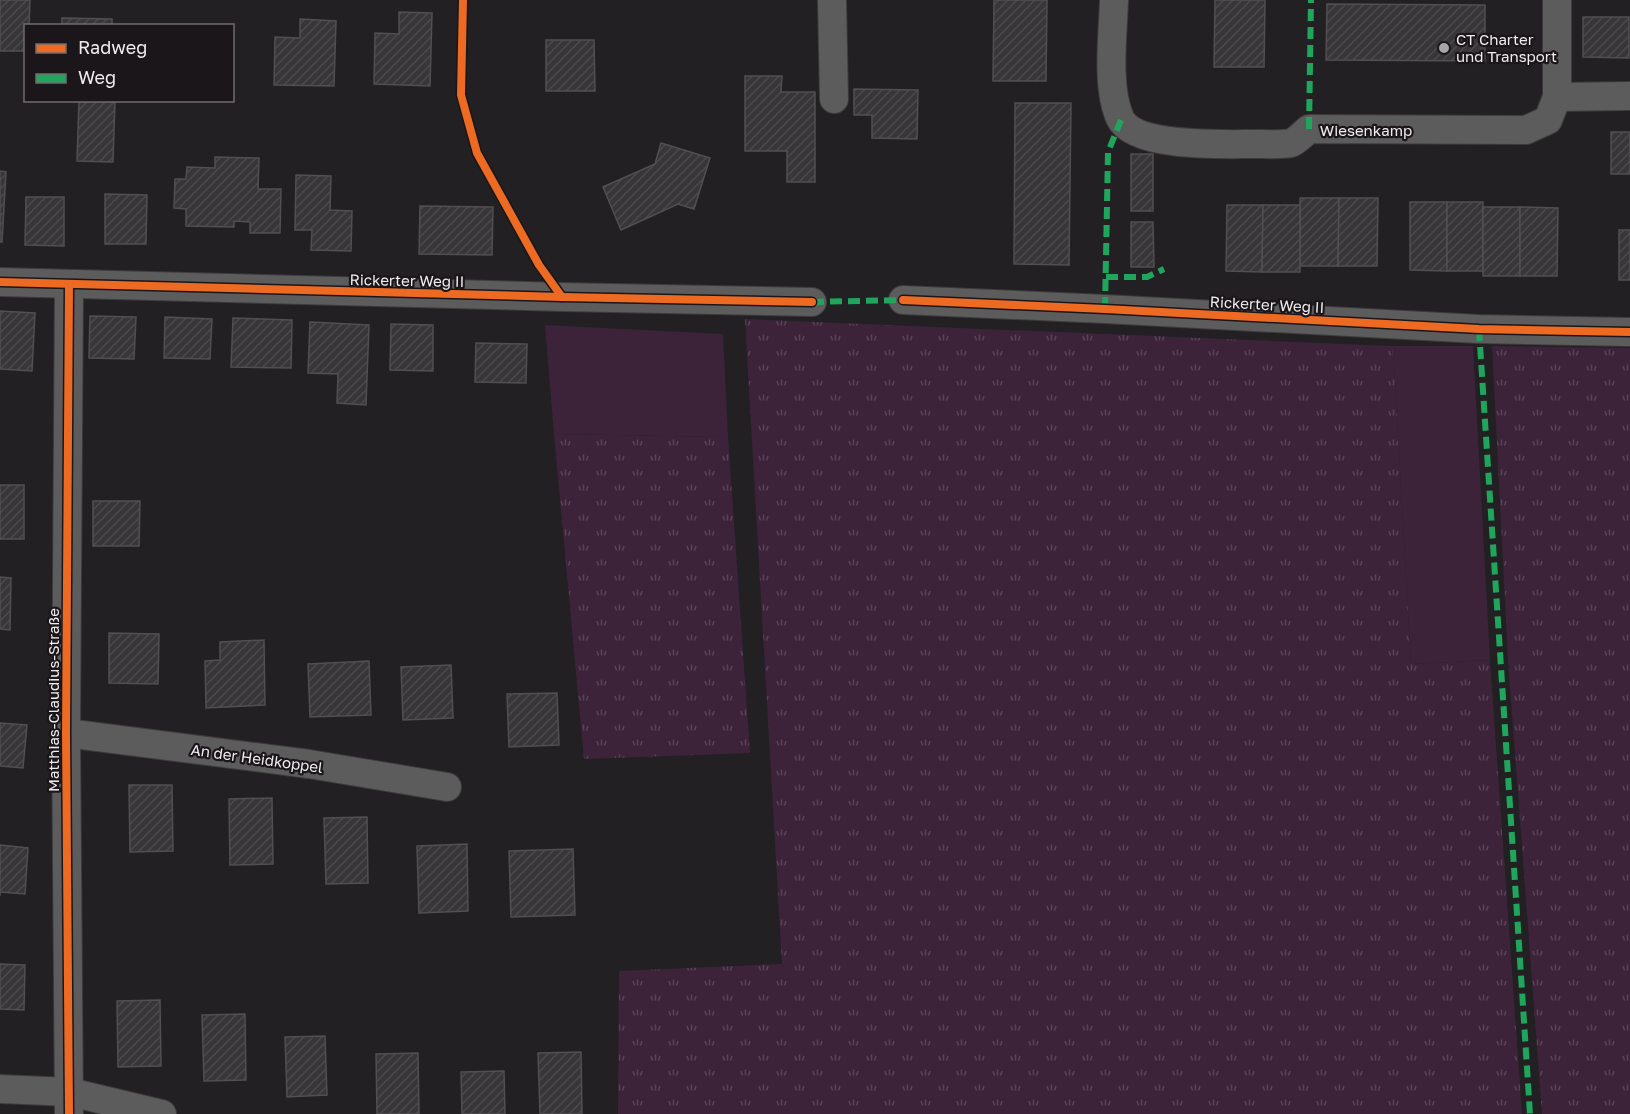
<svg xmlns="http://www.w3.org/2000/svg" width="1630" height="1114" viewBox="0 0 1630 1114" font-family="'Golos Text',sans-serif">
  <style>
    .grass { fill: url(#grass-tufts) }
    .park { fill: #3c233a }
    .building { fill: url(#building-hatch); stroke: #514f51; stroke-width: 1.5 }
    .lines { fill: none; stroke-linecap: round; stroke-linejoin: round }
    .street-casing { stroke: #3d3b3c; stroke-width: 30 }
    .street { stroke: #5d5c5d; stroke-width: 28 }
    .quiet { stroke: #20a55d; stroke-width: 6; stroke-dasharray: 12 6; stroke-linecap: butt }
    .cycleway-casing { stroke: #1a161a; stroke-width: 11 }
    .cycleway { stroke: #ed6a23; stroke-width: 8 }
    .poi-dot { fill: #a7a5a7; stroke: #1a161a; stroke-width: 2 }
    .labels { text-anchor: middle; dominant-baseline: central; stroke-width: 4.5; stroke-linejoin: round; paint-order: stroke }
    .poi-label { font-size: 15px; fill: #efecee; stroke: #1a161a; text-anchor: start }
    .street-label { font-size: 15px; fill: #efecee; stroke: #1a161a }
  </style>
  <defs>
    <pattern id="grass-tufts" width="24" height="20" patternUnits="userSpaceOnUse" patternTransform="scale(1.5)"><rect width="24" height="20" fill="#3c233a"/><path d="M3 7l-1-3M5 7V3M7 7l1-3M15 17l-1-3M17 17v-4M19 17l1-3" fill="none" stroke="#584357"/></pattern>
    <pattern id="building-hatch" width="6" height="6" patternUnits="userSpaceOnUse" patternTransform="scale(1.5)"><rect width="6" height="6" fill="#383638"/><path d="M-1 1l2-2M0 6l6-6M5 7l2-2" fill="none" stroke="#4b4a4b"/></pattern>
  </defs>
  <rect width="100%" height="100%" fill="#222022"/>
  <g class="grass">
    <path d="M 745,319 L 1393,346 L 1411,664 L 1490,660 L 1522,1114 L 618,1114 L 619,971 L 782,964 Z"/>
    <path d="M 1492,346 L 1630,348 L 1630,1114 L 1542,1114 L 1508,659 Z"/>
    <path d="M 554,434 L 728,437 L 750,753 L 584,759 Z"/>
  </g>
  <g class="park">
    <path d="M 545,325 L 723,334 L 728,437 L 554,434 Z"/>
    <path d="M 1393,346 L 1473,346 L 1490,660 L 1411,664 Z"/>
  </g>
  <g class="building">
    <path d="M 0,0 L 30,0 L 29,26 L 26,26 L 26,51 L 0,51 Z"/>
    <path d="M 994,0 L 1047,0 L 1046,81 L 993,81 Z"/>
    <path d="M 1215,0 L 1265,0 L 1264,67 L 1214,67 Z"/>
    <path d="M 1327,4 L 1485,5 L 1485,61 L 1326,60 Z"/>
    <path d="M 399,12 L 432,13 L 430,86 L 374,84 L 375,33 L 399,34 Z"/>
    <path d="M 1583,17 L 1629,17 L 1629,58 L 1583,57 Z"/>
    <path d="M 62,18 L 112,19 L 112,26 L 62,26 Z"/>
    <path d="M 300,19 L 336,21 L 334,86 L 274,85 L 275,37 L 300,38 Z"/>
    <path d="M 546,40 L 594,40 L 595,91 L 546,91 Z"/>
    <path d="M 745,76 L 782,76 L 781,92 L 815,92 L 815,182 L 787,182 L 787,151 L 745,151 Z"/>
    <path d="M 854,89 L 918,90 L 917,139 L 872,138 L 872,115 L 854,115 Z"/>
    <path d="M 79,100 L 115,100 L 113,162 L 77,161 Z"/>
    <path d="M 1015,103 L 1071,103 L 1069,265 L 1014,264 Z"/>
    <rect x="1611" y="132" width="19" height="42"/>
    <path d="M 661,143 L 710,158 L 694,209 L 678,204 L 621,230 L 603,187 L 655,164 Z"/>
    <rect x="1131" y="154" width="22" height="57"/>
    <path d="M 215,157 L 259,158 L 258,189 L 281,189 L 280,233 L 250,233 L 250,222 L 234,221 L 234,227 L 186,226 L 186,209 L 174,208 L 175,179 L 186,179 L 187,167 L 215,168 Z"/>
    <path d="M 0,171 L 6,172 L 2,242 L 0,242 Z"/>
    <path d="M 296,175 L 331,176 L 330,210 L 352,211 L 351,251 L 311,250 L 312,230 L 295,230 Z"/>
    <path d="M 105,194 L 147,195 L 146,244 L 105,244 Z"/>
    <path d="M 26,197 L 64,197 L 64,246 L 25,245 Z"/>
    <path d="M 1300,198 L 1339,198 L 1338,266 L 1300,266 Z"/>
    <path d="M 1339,198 L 1378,198 L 1377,266 L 1338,266 Z"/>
    <path d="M 1410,202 L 1447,202 L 1447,271 L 1410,270 Z"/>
    <rect x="1447" y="202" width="36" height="69"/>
    <path d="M 1227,205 L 1263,205 L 1262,272 L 1226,271 Z"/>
    <path d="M 1263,205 L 1300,205 L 1300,272 L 1262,272 Z"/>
    <path d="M 420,206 L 493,207 L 492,255 L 419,254 Z"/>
    <rect x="1483" y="207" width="37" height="69"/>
    <path d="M 1520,207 L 1558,208 L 1557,276 L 1520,276 Z"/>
    <path d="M 1131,222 L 1153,222 L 1154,267 L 1131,267 Z"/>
    <rect x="1619" y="230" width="11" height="50"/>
    <path d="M 0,311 L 35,313 L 32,371 L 0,369 Z"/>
    <path d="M 90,316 L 136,317 L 134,359 L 89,358 Z"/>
    <path d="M 165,317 L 212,319 L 210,359 L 164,358 Z"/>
    <path d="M 233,318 L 292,320 L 291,368 L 231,367 Z"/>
    <path d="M 310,322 L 369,325 L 366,405 L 337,403 L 338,374 L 308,373 Z"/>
    <path d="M 391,324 L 433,325 L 433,371 L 390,370 Z"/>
    <path d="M 476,343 L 527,344 L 526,383 L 475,382 Z"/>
    <rect x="0" y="485" width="24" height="54"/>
    <path d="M 93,501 L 140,501 L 139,546 L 93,546 Z"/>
    <path d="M 0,577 L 11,578 L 10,630 L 0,629 Z"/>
    <path d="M 109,633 L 159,634 L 158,684 L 109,683 Z"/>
    <path d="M 264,640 L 265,705 L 206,708 L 205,661 L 220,660 L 220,642 Z"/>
    <path d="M 369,661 L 371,715 L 310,717 L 308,664 Z"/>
    <path d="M 451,665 L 453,718 L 403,720 L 401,667 Z"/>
    <path d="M 557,693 L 559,745 L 509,747 L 507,694 Z"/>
    <path d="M 0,723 L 27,725 L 23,768 L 0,766 Z"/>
    <path d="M 129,785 L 172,785 L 173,851 L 130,852 Z"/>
    <path d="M 272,798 L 273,864 L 230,865 L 229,799 Z"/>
    <path d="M 367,817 L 368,883 L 326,884 L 324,818 Z"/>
    <path d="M 467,844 L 468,911 L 419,913 L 417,846 Z"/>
    <path d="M 0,845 L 28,848 L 25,894 L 0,892 L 0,896 Z"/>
    <path d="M 573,849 L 575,915 L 511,917 L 509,851 Z"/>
    <path d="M 0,964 L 25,965 L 24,1010 L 0,1009 Z"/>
    <path d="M 160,1000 L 161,1066 L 118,1067 L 117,1001 Z"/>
    <path d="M 245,1014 L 246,1080 L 204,1081 L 202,1015 Z"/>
    <path d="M 325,1036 L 327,1095 L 287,1097 L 285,1037 Z"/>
    <path d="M 581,1052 L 582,1114 L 540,1114 L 538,1053 Z"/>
    <path d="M 418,1053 L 419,1114 L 377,1114 L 376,1054 Z"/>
    <path d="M 504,1071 L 505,1114 L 462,1114 L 461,1072 Z"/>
  </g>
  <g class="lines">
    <defs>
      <g id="street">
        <path d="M 832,0 L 834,99"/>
        <path d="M 1114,0 C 1113,34 1106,87 1120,118 C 1134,148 1225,144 1254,144 C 1262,144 1284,145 1291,143 C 1297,141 1304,133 1309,129 L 1526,130 L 1548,120 L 1557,97 L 1557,0"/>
        <path d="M 1557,97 L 1630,96"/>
        <path d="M 0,282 L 562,297 L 812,302"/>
        <path d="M 69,285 L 66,733 L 69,1114"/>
        <path d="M 903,300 L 1105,309 L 1479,329 L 1630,332"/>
        <path d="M 66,733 L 309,764 L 447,787"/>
        <path d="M 0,1089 L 70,1092 L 162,1114"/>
      </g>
    </defs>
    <use href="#street" class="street-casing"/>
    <use href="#street" class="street"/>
    <g class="quiet">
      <path d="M 1309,129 L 1311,0"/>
      <path d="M 1106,277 L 1147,277 L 1164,269"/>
      <path d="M 812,302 L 903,300"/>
      <path d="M 1105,309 L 1108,152 L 1121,120"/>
      <path d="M 1479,329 L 1530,1114"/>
    </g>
    <defs>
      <g id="cycleway">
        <path d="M 463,0 L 461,95 L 477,153 L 539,265 L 562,297"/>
        <path d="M 0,282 L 562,297 L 812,302"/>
        <path d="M 69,285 L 66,733 L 69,1114"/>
        <path d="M 903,300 L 1105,309 L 1479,329 L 1630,332"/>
      </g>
    </defs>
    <use href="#cycleway" class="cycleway-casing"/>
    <use href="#cycleway" class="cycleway"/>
  </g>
  <circle class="poi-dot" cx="1444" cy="48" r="6"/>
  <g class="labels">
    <g class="poi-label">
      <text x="1456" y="39">CT Charter<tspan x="1456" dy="17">und Transport</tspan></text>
    </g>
    <g class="street-label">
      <text x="1366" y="130">Wiesenkamp</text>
      <text transform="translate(407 280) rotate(1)">Rickerter Weg II</text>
      <text transform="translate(1267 304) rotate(3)">Rickerter Weg II</text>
      <text transform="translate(53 700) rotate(-90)">Matthias-Claudius-Straße</text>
      <text transform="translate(257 758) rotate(8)">An der Heidkoppel</text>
    </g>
  </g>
  <rect x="24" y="24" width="210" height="78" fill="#1a161a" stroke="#6f6c6f" stroke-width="1.5"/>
  <rect x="36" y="44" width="30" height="9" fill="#ed6a23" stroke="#6f6c6f" stroke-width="1.5"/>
  <text x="78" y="54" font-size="18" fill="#efecee">Radweg</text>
  <rect x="36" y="74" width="30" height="9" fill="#20a55d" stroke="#6f6c6f" stroke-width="1.5"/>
  <text x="78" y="84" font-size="18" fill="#efecee">Weg</text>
</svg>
